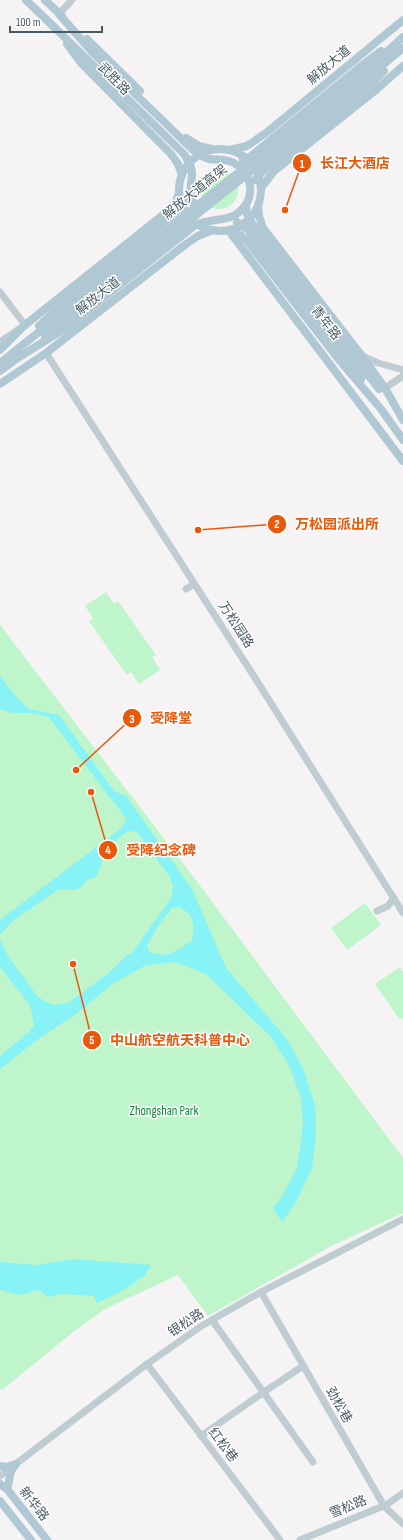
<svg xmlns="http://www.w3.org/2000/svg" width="403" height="1540" viewBox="0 0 403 1540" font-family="'Sofia Sans Condensed','Noto Sans SC',sans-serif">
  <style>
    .green { fill: #bef5ca }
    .water { fill: #87f3f6; fill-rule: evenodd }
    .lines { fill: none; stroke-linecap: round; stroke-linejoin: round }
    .minor { stroke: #bfcdd3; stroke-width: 7 }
    .major { stroke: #b0c8d3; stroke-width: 8 }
    .labels { text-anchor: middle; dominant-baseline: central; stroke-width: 3; stroke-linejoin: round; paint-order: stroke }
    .street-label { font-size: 13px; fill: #485b63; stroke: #fff }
    .park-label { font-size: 13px; fill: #0d8934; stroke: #fff }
    .leader { fill: none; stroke: #e8590c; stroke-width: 1.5 }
    .callout-dot { fill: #e8590c; stroke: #fff; stroke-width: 1.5 }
    .mark-label { font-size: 12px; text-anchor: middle; font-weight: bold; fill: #fff }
    .callout-label { font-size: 14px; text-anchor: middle; font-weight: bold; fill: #e8590c; stroke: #fff; stroke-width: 3; stroke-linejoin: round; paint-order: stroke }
  </style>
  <rect width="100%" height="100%" fill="#f5f3f3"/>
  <g class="green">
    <circle cx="219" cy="190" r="19"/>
    <path d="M 106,592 L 114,604 L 118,601 L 156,655 L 152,657 L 160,670 L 139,684 L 131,672 L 127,675 L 89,621 L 93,618 L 85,606 Z"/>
    <path d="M 0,625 L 195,879 L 403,1158 L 403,1213 L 331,1246 L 208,1316 L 178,1275 L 105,1309 L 73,1332 L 2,1390 L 0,1388 Z"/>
    <path d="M 365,903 L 381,925 L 347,950 L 331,928 Z"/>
    <path d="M 400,967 L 403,972 L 403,1018 L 400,1020 L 375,984 Z"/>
  </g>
  <g class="water">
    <path d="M 0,676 L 18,699 L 29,709 L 59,715 L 114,791 L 126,796 L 192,889 L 226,968 L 286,1038 L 303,1068 L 315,1105 L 316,1117 L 316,1137 L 312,1168 L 296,1202 L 282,1222 L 273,1208 L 281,1198 L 297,1168 L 303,1125 L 301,1099 L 290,1067 L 271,1037 L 206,974 L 175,962 L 146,965 L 114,983 L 76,1014 L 41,1037 L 0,1069 L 0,1056 L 29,1032 L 34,1025 L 30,1005 L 0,967 L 0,940 L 9,958 L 38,997 L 52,1005 L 68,1003 L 110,972 L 126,956 L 132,953 L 171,898 L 173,886 L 170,877 L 136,831 L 127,832 L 117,839 L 114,848 L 102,855 L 102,862 L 96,877 L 87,880 L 81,888 L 74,890 L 59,889 L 11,922 L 0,935 L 0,920 L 119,830 L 125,823 L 125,817 L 48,716 L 29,713 L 13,713 L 0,709 ZM 180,907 C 194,916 195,925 192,940 C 177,951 168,959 149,952 L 147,945 L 160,923 L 172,908 Z"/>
    <path d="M 73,1259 L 151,1265 L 144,1276 L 122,1291 L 97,1303 L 94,1296 L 62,1294 L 48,1297 L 39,1290 L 19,1295 L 0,1290 L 0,1262 L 37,1265 Z"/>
  </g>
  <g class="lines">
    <g class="minor">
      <path d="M 59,14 L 72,0"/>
      <path d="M 0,292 L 25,325 L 0,342"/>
      <path d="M 46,353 L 257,681 L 403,913"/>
      <path d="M 362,356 L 378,363 L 403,370"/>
      <path d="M 385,388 L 403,376"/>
      <path d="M 186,589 L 194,584"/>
      <path d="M 377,911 L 388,906 L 394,898"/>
      <path d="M 261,1292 L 384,1506 L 403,1524"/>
      <path d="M 212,1320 L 313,1462"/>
      <path d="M 147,1364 L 280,1540"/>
      <path d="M 201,1436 L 264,1392 L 303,1366"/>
      <path d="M 0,1476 L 147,1364 L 203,1325 L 261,1292 L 403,1219"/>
      <path d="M 300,1540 L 386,1505 L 403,1493"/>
    </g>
    <g class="major">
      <path d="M 26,0 L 54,27"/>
      <path d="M 45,0 L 62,16"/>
      <path d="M 50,23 L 184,154 C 188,160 192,166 192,174 C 191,189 187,196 198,210"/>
      <path d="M 87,39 L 140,91"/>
      <path d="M 67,44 L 81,63 L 171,154 L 178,164 L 182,175"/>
      <path d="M 186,138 L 199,146 L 212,149"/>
      <circle cx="220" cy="190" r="41"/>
      <path d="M 229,150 L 247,146 L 266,133 L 403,20"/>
      <path d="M 243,160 L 251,156 L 361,66 L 381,51"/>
      <path d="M 255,180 L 262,172 L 373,82 L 384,71"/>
      <path d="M 261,188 L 274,171 L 377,89 L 403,66"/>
      <path d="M 258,204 L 259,216 L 263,228 L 362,356 L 385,388 L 403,420"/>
      <path d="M 246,205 L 247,214 L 255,228 L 379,389"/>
      <path d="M 237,222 L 248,230 L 347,357 L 361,379"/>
      <path d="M 229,231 L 403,461"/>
      <path d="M 229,231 L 239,234 L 247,241 L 340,361 L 381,409 L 403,440"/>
      <path d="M 39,326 L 53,313 L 182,207 L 186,202"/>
      <path d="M 45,336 L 371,75 L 403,48"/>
      <path d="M 0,350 L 25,325 L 168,211 L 175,203 L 179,193"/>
      <path d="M 16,359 L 64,329 L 194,226 C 208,218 223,222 235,215 C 243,210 249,202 250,193 C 252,177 240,162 224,160 C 219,159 214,160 209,159 C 203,158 198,154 193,150 L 93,53 L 59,14"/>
      <path d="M 0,363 L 367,70 L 403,37"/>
      <path d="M 0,371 L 20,356"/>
      <path d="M 0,384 L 46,353 L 186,244 L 198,236 L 213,230"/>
      <path d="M 0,1466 L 6,1467 L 16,1464 C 7,1474 11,1479 7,1489"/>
      <path d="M 0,1484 L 7,1489 L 47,1540"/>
      <path d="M 0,1501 L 31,1540"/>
    </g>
  </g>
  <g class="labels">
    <g class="street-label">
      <text transform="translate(329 65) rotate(-40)">解放大道</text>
      <text transform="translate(114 79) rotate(46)">武胜路</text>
      <text transform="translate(195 192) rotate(-39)">解放大道高架</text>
      <text transform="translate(98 296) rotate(-38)">解放大道</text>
      <text transform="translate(326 323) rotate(52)">青年路</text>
      <text transform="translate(236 625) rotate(57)">万松园路</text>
      <text transform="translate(186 1323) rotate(-33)">银松路</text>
      <text transform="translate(339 1405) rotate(60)">劲松巷</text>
      <text transform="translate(223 1445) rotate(53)">红松巷</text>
      <text transform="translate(34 1504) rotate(52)">新华路</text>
      <text transform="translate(348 1507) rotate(-22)">雪松路</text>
    </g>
    <g class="park-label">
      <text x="164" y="1111">Zhongshan Park</text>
    </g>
  </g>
  <path class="leader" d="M285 210L302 163M198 530L277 524M76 770L132 718M91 792L108 850M73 964L92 1040"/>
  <g class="callout-dot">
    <circle cx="285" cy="210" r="4"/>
    <circle cx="198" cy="530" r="4"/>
    <circle cx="76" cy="770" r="4"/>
    <circle cx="91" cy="792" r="4"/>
    <circle cx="73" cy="964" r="4"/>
    <circle cx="302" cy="163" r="10"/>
    <circle cx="277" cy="524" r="10"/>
    <circle cx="132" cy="718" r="10"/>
    <circle cx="108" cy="850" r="10"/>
    <circle cx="92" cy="1040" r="10"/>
  </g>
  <g class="mark-label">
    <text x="302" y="168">1</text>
    <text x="277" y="528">2</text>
    <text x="132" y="723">3</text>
    <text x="108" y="854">4</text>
    <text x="92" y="1044">5</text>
  </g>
  <g class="callout-label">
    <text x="355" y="168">长江大酒店</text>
    <text x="337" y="529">万松园派出所</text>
    <text x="171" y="723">受降堂</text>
    <text x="161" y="855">受降纪念碑</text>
    <text x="180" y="1045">中山航空航天科普中心</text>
  </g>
  <path d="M10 26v6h92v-6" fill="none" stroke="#485b63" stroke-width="2"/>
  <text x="16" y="26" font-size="12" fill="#485b63" stroke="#ffffff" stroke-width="3" paint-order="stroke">100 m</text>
</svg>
